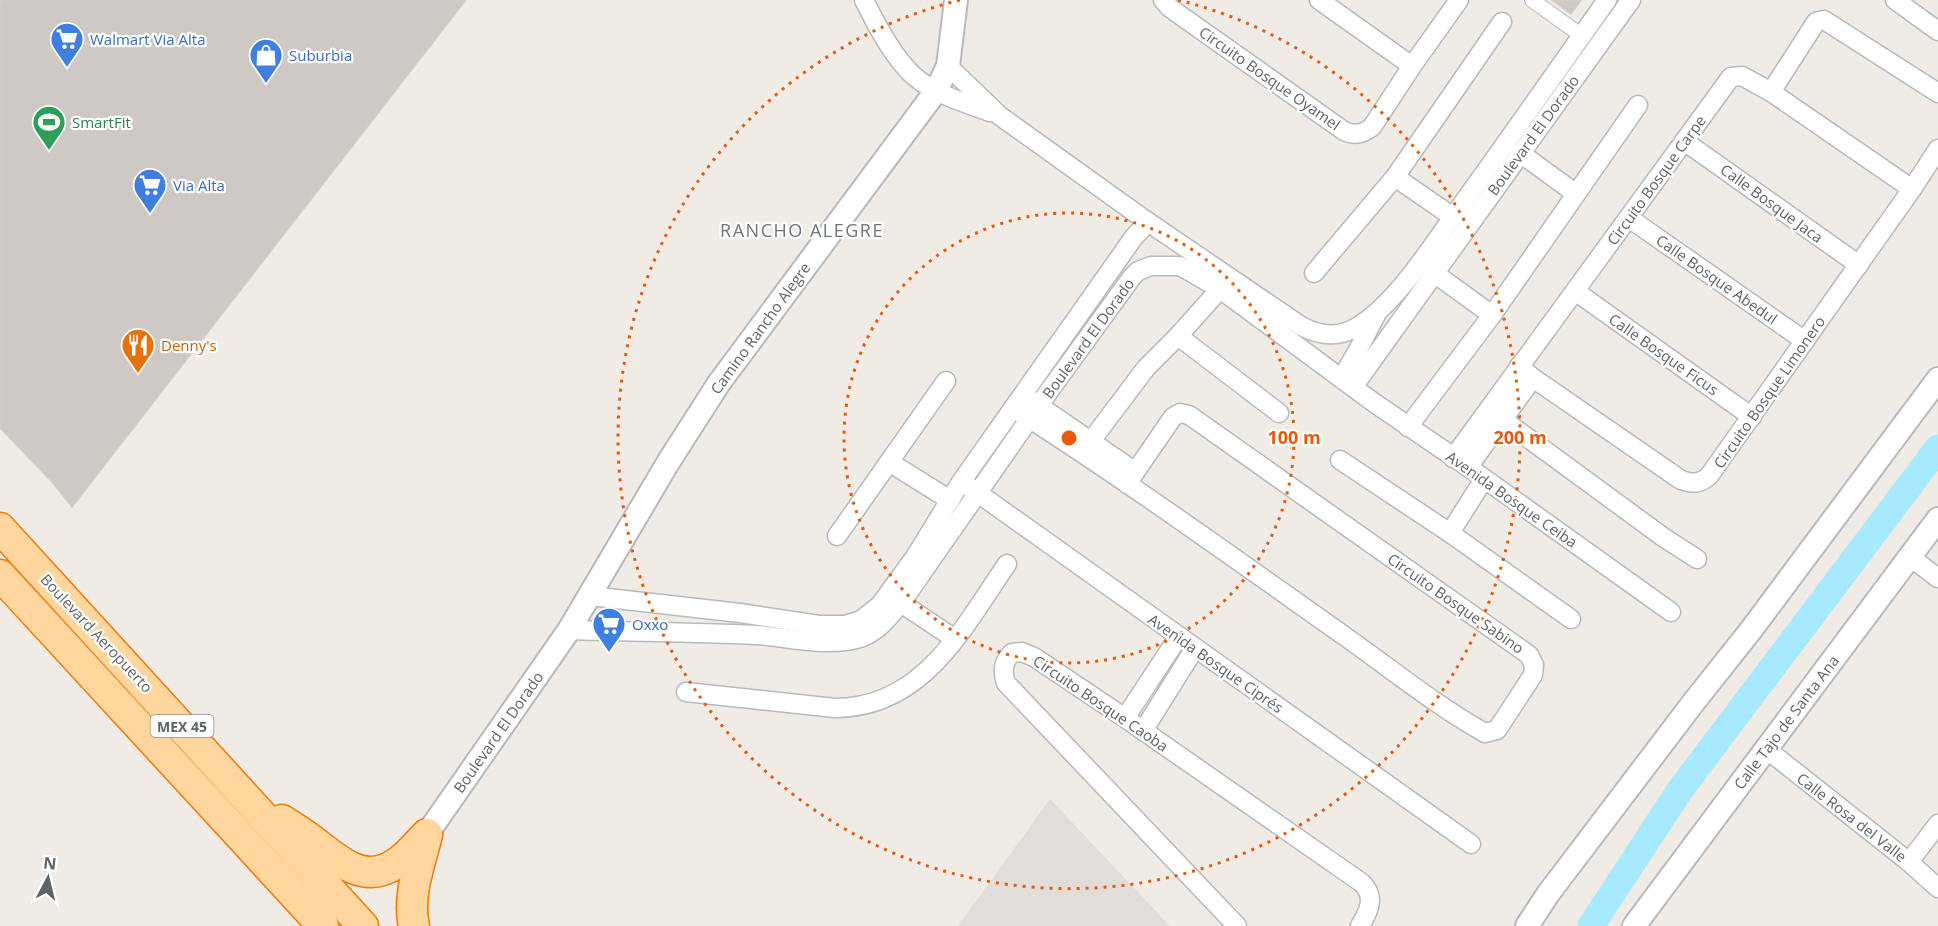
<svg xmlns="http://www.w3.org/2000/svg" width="1938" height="926" viewBox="0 0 1938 926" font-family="'Open Sans',sans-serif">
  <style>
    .industrial { fill: #e1deda }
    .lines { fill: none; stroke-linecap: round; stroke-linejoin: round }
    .river { stroke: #a7eaff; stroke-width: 27 }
    .building { fill: #cec9c4; stroke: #d6ccc3; stroke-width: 1.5 }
    .pedestrian-casing { stroke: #b6babd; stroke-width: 16 }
    .minor-casing { stroke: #b6babd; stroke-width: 21 }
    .tertiary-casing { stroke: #b6babd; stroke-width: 26 }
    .trunk-casing { stroke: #f67700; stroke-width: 33 }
    .pedestrian { stroke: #fff; stroke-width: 14 }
    .minor { stroke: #fff; stroke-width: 18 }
    .tertiary { stroke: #fff; stroke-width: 22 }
    .trunk { stroke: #ffd69d; stroke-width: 30 }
    .ring { fill: none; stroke: #e8590c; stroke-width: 3; stroke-dasharray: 3 6 }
    .labels { text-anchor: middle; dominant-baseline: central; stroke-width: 4.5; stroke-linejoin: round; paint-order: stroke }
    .shield { fill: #fff; stroke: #8e9295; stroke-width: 1.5 }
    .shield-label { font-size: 14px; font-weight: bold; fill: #5d6367 }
    .shop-label { font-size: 15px; fill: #366cbe; stroke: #fff; text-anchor: start }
    .street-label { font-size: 15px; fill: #5d6367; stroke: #fff }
    .leisure-label { font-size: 15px; fill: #27864d; stroke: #fff; text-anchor: start }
    .food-label { font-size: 15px; fill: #c56008; stroke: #fff; text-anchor: start }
    .quarter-label { font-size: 18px; letter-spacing: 1.5px; fill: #6e7679; stroke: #fff }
    .centre { fill: #e8590c; stroke: #fff; stroke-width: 3 }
    .ring-label { font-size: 18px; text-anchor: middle; font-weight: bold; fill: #e8590c; stroke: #fff; stroke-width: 4.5; stroke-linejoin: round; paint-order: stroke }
  </style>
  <rect width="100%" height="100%" fill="#f0ece5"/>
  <path class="industrial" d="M 1050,799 L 1170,926 L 958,926 Z"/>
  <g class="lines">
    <path class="river" d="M 1591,926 L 1680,790 L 1938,448"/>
  </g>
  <g class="building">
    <path d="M 0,0 L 466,0 L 72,507 L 52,482 L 0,428 Z"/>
    <path d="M 1552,0 L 1581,0 L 1571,14 Z"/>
  </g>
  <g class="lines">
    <defs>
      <path id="pedestrian" d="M 1532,0 L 1582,36"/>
      <g id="minor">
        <path d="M 864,0 C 876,24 894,59 915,77 C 935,94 965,103 990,112"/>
        <path d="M 1163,0 L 1170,8 L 1344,131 C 1355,136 1362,134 1372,127 L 1412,66 L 1459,0"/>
        <path d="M 1319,0 L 1412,66"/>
        <path d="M 1895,0 L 1938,31"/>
        <path d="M 948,66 L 1000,116 L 1148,222 L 1301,326 C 1320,336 1338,338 1357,327 C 1393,306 1429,251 1453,217 C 1505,145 1556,72 1607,0"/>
        <path d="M 1771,92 L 1816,22 L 1824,20 L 1938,93"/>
        <path d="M 1684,141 L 1859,265"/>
        <path d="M 1520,153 L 1575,193"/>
        <path d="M 1395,177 L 1453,217"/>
        <path d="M 1629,218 L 1805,341"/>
        <path d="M 1314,273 L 1395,177 L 1502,22"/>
        <path d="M 1434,273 L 1492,315"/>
        <path d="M 1575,291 L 1752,417"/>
        <path d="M 1178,336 L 1279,413"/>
        <path d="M 1519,366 L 1533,378 L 1681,480 C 1693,484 1700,484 1709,476 L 1912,189 L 1938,149"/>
        <path d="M 1342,378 L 1358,350 L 1376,315"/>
        <path d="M 1353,387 L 1631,0"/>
        <path d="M 1029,399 L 1134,471"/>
        <path d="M 1013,408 C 1126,480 1234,558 1343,635 C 1390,668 1435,705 1485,733 L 1497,730 L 1533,675 L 1534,665 L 1529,655 L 1189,415 L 1180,413 L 1173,417 L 1127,484"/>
        <path d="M 1502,419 L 1663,537 L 1697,559"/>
        <path d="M 1408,427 L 1492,315 L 1638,105"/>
        <path d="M 1091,441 L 1146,368 L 1178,336 L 1220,289"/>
        <path d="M 1453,458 L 1731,77 L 1742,76 L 1771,92 L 1912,189"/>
        <path d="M 1340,460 L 1450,533 L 1571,619"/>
        <path d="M 889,462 L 950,500"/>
        <path d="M 1468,467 L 1533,378"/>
        <path d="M 968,486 L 1471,844"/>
        <path d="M 1450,533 L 1484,479"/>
        <path d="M 837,536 L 946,381"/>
        <path d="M 1910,557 L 1938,578"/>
        <path d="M 590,596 L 740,613 L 819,625 L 845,625 L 861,620 L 880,605 L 915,557 L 961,482 L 1134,237 L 1148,222"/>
        <path d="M 901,603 L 955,639"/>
        <path d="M 569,630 C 631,632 694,632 756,635 C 788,637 824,647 856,639 C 877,634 888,618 901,603 L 1039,405 L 1132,277 L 1138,271 L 1151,266 L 1180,266 L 1220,289 L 1373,402 L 1468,467 L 1671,612"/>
        <path d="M 686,692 L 835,708 C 923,708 963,628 1007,564"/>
        <path d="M 1125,718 L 1179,636"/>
        <path d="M 1143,731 L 1195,648"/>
        <path d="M 1765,748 L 1909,862 L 1938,888"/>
        <path d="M 1909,862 L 1938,824"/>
        <path d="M 1237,926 L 1006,683 C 1002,672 1003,661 1012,653 L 1022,652 L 1034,657 L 1125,718 L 1362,883 C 1376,897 1369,911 1360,926"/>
      </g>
      <g id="tertiary">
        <path d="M 427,834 L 569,630 L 669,461 L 719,383 L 936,91 L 948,66 L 956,0"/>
        <path d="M 1527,926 L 1548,894 L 1693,703 L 1751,630 L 1938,379"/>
        <path d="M 1634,926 L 1938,519"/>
      </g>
      <g id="trunk">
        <path d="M 0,528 L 363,926"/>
        <path d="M 0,575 L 323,926"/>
        <path d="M 282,820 C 294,828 306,835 317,844 C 338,860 361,881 388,868 C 404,861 415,846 427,834"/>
        <path d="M 414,926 C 407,897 420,863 427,835"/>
      </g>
    </defs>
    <use href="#pedestrian" class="pedestrian-casing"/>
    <use href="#minor" class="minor-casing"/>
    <use href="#tertiary" class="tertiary-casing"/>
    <use href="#trunk" class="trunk-casing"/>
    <use href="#pedestrian" class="pedestrian"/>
    <use href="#minor" class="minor"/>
    <use href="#tertiary" class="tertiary"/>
    <use href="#trunk" class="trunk"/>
  </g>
  <g class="ring">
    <circle cx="1069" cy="438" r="225"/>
    <path d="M1178 0A451 451 0 1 1 960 0"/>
  </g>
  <defs>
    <symbol id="supermarket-pin" viewBox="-11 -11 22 30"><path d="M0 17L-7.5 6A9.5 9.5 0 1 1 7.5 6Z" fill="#3f7fe0" stroke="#fff"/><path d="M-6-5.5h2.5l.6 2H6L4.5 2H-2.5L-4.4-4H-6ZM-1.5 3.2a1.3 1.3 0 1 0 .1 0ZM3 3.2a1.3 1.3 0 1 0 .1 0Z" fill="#fff"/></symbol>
    <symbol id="shop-pin" viewBox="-11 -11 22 30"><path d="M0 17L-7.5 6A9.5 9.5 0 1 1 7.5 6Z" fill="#3f7fe0" stroke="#fff"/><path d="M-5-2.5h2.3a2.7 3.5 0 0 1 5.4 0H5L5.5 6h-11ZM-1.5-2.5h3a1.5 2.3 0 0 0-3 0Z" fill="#fff"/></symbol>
    <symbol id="stadium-pin" viewBox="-11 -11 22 30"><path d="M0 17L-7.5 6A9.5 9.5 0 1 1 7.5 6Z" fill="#2e9e5b" stroke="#fff"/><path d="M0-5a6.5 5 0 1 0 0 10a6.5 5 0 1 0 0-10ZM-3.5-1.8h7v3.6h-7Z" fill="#fff"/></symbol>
    <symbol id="restaurant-pin" viewBox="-11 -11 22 30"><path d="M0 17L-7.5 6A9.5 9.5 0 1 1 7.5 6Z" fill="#e8710a" stroke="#fff"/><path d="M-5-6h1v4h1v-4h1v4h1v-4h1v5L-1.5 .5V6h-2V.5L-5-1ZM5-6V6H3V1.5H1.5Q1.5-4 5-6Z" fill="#fff"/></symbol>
  </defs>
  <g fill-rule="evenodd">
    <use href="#supermarket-pin" x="48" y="20" width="38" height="52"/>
    <use href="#shop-pin" x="247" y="36" width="38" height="52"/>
    <use href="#stadium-pin" x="30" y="103" width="38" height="52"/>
    <use href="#supermarket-pin" x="131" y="166" width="38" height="52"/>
    <use href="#restaurant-pin" x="119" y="326" width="38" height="52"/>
    <use href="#supermarket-pin" x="590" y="605" width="38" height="52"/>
  </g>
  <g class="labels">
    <rect class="shield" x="150.5" y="715" width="63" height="22" rx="4.5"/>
    <g class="shield-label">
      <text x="182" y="726">MEX 45</text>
    </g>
    <g class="shop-label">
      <text x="90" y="39">Walmart Via Alta</text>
      <text x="289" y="55">Suburbia</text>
      <text x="173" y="185">Via Alta</text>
      <text x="632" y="624">Oxxo</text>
    </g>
    <g class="street-label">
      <text transform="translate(1270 78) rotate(35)">Circuito Bosque Oyamel</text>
      <text transform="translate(1533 135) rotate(-54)">Boulevard El Dorado</text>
      <text transform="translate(1656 180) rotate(-54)">Circuito Bosque Carpe</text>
      <text transform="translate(1772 203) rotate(36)">Calle Bosque Jaca</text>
      <text transform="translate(1717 279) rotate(35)">Calle Bosque Abedul</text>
      <text transform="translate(760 328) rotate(-54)">Camino Rancho Alegre</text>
      <text transform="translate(1088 338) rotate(-54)">Boulevard El Dorado</text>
      <text transform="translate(1664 354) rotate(35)">Calle Bosque Ficus</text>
      <text transform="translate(1769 392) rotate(-55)">Circuito Bosque Limonero</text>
      <text transform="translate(1512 499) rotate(35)">Avenida Bosque Ceiba</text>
      <text transform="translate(1456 603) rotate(35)">Circuito Bosque Sabino</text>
      <text transform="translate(97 633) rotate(47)">Boulevard Aeropuerto</text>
      <text transform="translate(1216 663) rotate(35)">Avenida Bosque Ciprés</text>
      <text transform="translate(1101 703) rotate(34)">Circuito Bosque Caoba</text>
      <text transform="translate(1786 722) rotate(-53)">Calle Tajo de Santa Ana</text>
      <text transform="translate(498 732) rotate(-55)">Boulevard El Dorado</text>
      <text transform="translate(1852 817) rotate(38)">Calle Rosa del Valle</text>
    </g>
    <g class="leisure-label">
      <text x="72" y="122">SmartFit</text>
    </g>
    <g class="food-label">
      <text x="161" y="345">Denny's</text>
    </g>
    <g class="quarter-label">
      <text x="802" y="230">RANCHO ALEGRE</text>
    </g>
  </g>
  <circle cx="1069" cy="438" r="9" class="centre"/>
  <g class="ring-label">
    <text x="1294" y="444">100 m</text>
    <text x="1520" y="444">200 m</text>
  </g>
  <g transform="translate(48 878) rotate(7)" stroke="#ffffff" stroke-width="4.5" paint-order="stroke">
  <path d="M0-4.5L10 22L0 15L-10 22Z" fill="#5d6367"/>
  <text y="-9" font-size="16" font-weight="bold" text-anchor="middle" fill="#5d6367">N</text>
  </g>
</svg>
